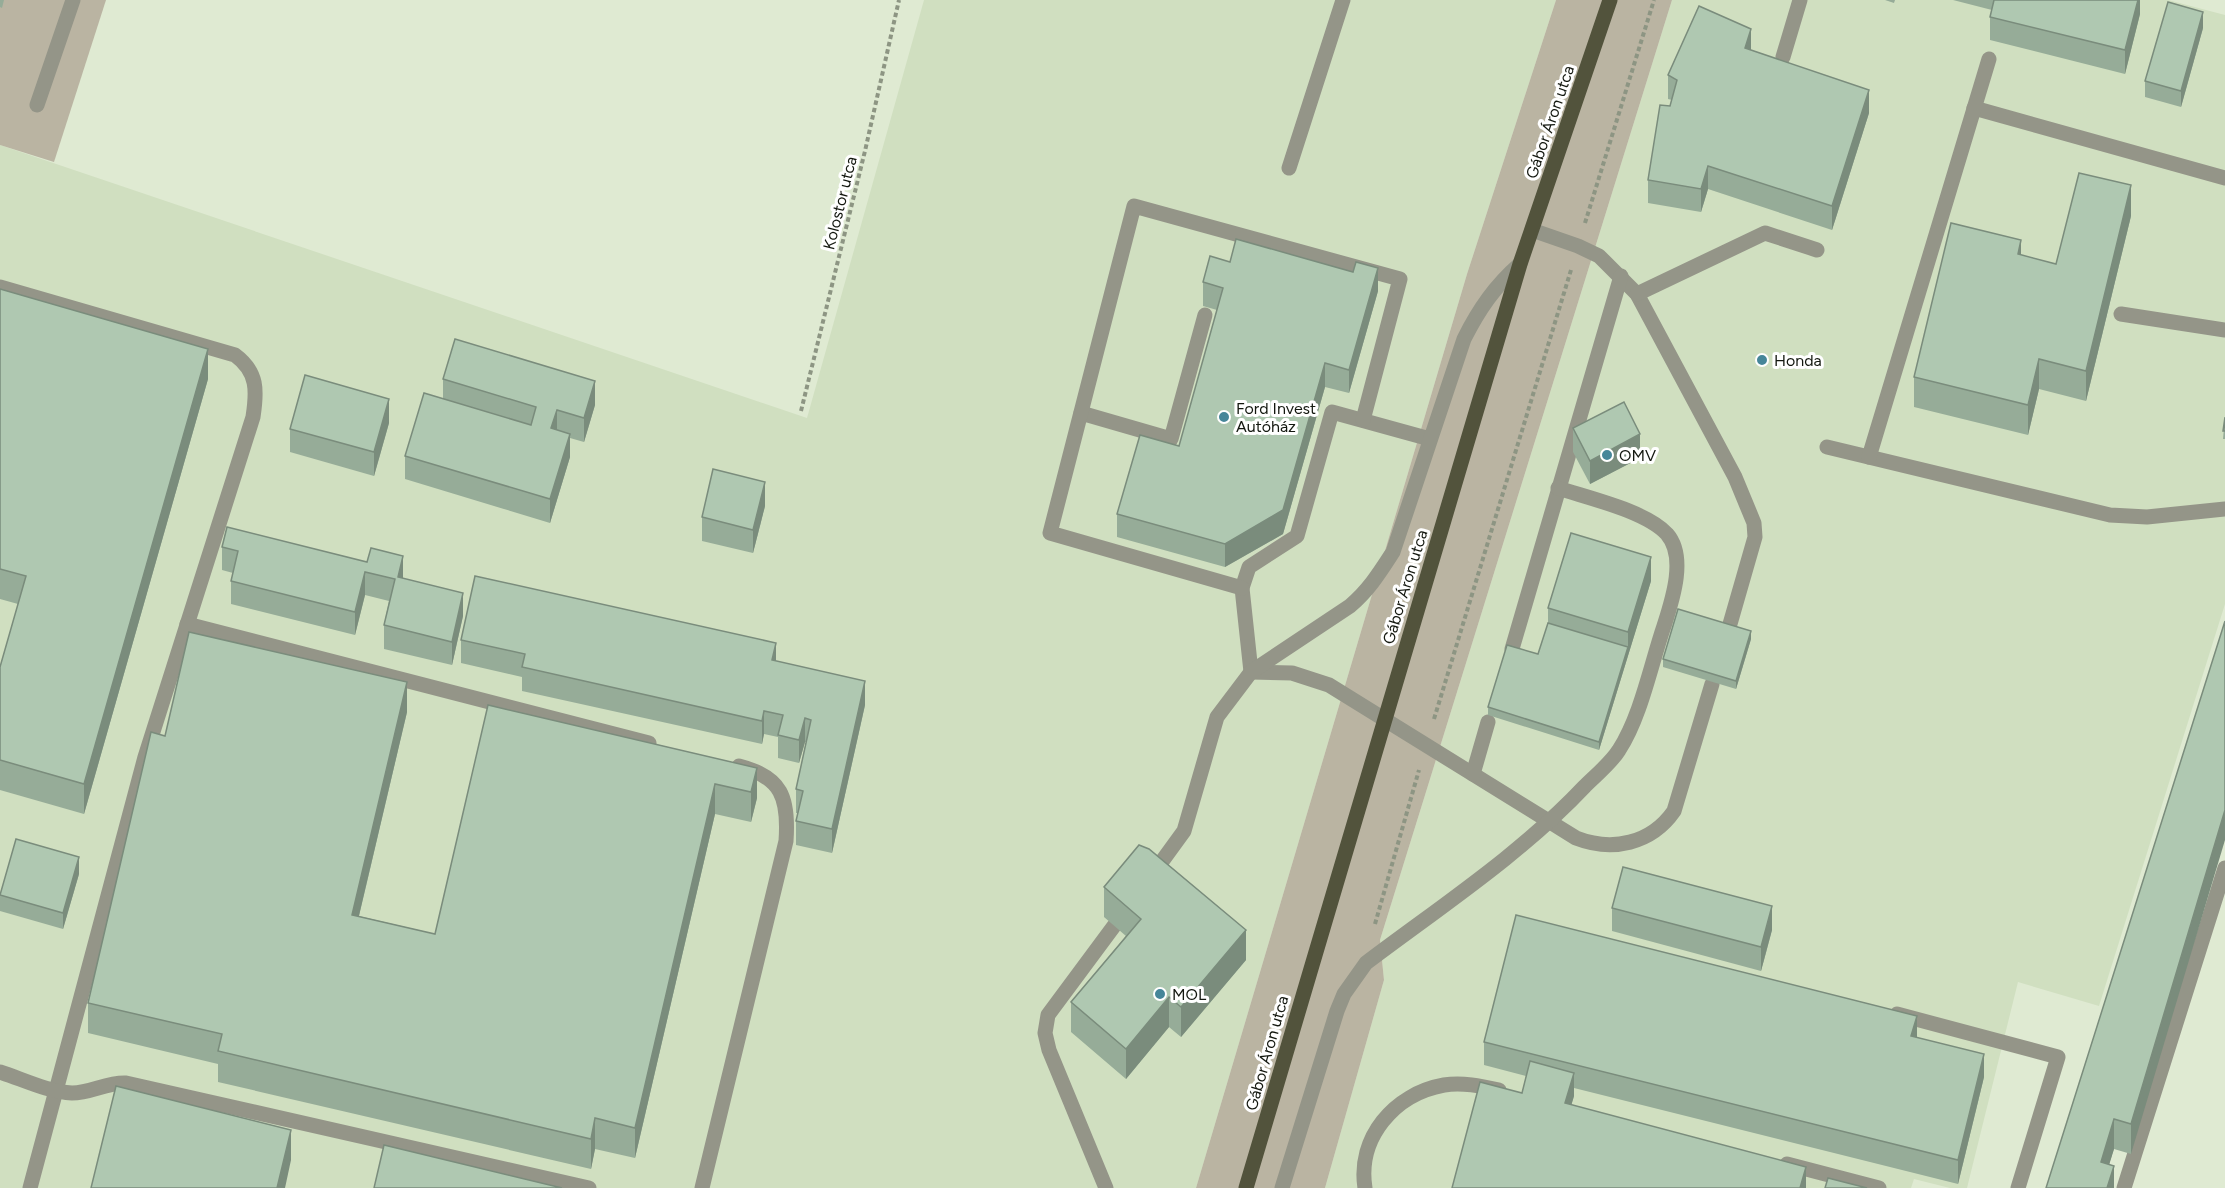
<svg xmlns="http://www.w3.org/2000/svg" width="2225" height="1188" viewBox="0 0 2225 1188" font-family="Figtree,sans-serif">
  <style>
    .built { fill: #d0dfc0 }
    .green { fill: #bab4a2 }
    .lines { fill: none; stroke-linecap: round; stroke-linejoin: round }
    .path { stroke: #8d9583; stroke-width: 4; stroke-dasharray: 4.5 3; stroke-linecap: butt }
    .minor { stroke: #949588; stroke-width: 15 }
    .major { stroke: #52533c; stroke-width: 15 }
    .wall { fill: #96ac98 }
    .shaded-wall { fill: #7a8c7c }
    .building { fill: #afc8b1; stroke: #7a8c7c; stroke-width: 1.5 }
    .poi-dot { fill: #468699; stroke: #fff; stroke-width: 2 }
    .labels { text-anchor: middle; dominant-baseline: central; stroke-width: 6; stroke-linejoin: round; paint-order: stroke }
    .street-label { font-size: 16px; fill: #13170f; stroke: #fff }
    .poi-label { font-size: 16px; fill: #13170f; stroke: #fff; text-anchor: start }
  </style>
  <rect width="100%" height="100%" fill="#dfead2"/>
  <g class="built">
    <path d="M 924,0 L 1556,0 L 1467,274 L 1196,1188 L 0,1188 L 0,145 L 807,418 Z"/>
    <path d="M 1672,0 L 2168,0 L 2225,15 L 2225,604 L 2099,1006 L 2018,982 L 1967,1188 L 1950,1188 L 1914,1179 L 1911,1188 L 1325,1188 L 1384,980 L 1380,940 Z"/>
  </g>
  <g class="green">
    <path d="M 0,0 L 106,0 L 54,162 L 0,145 Z"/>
    <path d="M 1556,0 L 1672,0 L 1380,940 L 1384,980 L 1325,1188 L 1196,1188 L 1467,274 Z"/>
  </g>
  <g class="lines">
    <g class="path">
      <path d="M 1585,223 L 1654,0"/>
      <path d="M 801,411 L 865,151 L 899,0"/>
      <path d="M 1434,719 L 1571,270"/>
      <path d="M 1375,924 L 1419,770"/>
    </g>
    <g class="minor">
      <path d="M 1783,57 L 1800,0"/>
      <path d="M 37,105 L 73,0"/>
      <path d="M 1974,108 L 2225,178"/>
      <path d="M 1289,168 L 1343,0"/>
      <path d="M 1532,230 L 1578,246 L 1599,256 L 1637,294 L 1735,477 L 1754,523 L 1755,537 L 1728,631"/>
      <path d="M 0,287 L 235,355 C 258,372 257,391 253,417 L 145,757 L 30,1188"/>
      <path d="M 1637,294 L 1765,233 L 1817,250"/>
      <path d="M 2121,314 L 2225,330"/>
      <path d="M 1081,413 L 1171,439 L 1205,315"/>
      <path d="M 1430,439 L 1332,412 L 1297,536 L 1249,567 L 1242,588 L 1251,672 L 1292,673 L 1329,685 L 1576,838 C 1612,852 1651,844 1674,811 L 1712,684"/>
      <path d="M 1827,447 L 2110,515 L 2147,517 L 2225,509"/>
      <path d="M 1869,457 L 1989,59"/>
      <path d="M 1242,588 L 1050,533 L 1134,206 L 1400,279 L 1363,420"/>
      <path d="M 187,624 L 649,743"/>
      <path d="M 1512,649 L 1621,276"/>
      <path d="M 1473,774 L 1488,722"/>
      <path d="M 1152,875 L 1184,831 L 1217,717 L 1251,672 L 1350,606 C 1369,590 1380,572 1393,552 L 1464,339 C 1479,309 1495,286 1520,264"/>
      <path d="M 1897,1014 L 2058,1057 L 2018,1188"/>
      <path d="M 0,1072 C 22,1079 48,1092 72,1093 C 91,1093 107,1082 126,1083 L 589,1188"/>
      <path d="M 1787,1164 L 1879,1188"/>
      <path d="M 702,1188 L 786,841 C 789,798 782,777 739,766"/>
      <path d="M 1106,1188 L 1049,1050 L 1045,1033 L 1048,1015 L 1114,926"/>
      <path d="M 1282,1188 L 1337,1011 L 1344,994 L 1366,963 C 1440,907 1521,854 1585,786 C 1596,775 1611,763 1619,750 C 1641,716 1651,664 1664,626 C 1672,601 1687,557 1667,534 C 1646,511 1588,498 1558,488"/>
      <path d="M 1365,1188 C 1357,1138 1394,1094 1444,1085 C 1462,1082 1481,1086 1499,1090"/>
      <path d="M 2124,1188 L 2225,868"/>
    </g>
    <path class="major" d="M 1246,1188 L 1520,264 L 1610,0"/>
  </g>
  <g class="wall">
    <path d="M 0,0 L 4,0 L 2,8 L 0,7 Z"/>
    <path d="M 1885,0 L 1895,0 L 1894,3 Z"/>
    <path d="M 1953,0 L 2140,0 L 2140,14 L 2125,74 L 1990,40 L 1990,17 L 1992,10 Z"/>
    <path d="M 2203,28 L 2181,107 L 2145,97 L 2145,81 Z"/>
    <path d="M 1751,50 L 1869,113 L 1832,230 L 1708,189 L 1701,212 L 1648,203 L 1648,180 L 1672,100 L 1668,99 L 1668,75 Z"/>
    <path d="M 2131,216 L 2086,401 L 2039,389 L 2028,435 L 1914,407 L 1914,377 L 2021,255 L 2056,264 Z"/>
    <path d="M 1230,262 L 1378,291 L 1349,393 L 1325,387 L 1283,534 L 1225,567 L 1117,537 L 1117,514 L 1179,446 L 1217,310 L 1203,306 L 1203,282 Z"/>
    <path d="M 0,289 L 208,379 L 84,814 L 0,790 L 0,668 L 18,604 L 0,599 Z"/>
    <path d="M 443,379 L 595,405 L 584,442 L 570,438 L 570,457 L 550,523 L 405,479 L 405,456 L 443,398 Z"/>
    <path d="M 2225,417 L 2225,439 L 2223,439 Z"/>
    <path d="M 389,423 L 374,476 L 290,452 L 290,429 Z"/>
    <path d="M 1573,428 L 1640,458 L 1590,484 L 1573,452 Z"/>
    <path d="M 765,506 L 753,553 L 702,541 L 702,517 Z"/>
    <path d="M 222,547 L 403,578 L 463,616 L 452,665 L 384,649 L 384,625 L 389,601 L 365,595 L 355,635 L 231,604 L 231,581 L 233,573 L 222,570 Z"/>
    <path d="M 1651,581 L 1599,750 L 1488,715 L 1488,707 L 1538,654 L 1548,623 L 1548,608 Z"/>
    <path d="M 2225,621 L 2131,1154 L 2114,1149 L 2109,1164 L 2114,1188 L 2046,1188 Z"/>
    <path d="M 1751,639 L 1736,689 L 1663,667 L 1663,659 Z"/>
    <path d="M 461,640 L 776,661 L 865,705 L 832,853 L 796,845 L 796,821 L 798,813 L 796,813 L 796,789 L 806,742 L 805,742 L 799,763 L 778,758 L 778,737 L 764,734 L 762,744 L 522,691 L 522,677 L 461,663 Z"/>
    <path d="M 488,705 L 757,768 L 757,798 L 751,822 L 715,814 L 635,1158 L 595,1149 L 591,1169 L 218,1082 L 218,1064 L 88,1033 L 88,1003 L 165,736 L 407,712 L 359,916 L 435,934 Z"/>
    <path d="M 79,874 L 63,929 L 0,911 L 0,895 Z"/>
    <path d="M 1104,887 L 1246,960 L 1181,1037 L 1169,1027 L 1126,1079 L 1071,1032 L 1071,1002 L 1126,936 L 1104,917 Z"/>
    <path d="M 1612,908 L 1772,930 L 1761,971 L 1612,931 Z"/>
    <path d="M 1917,1037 L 1984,1077 L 1958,1184 L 1574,1088 L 1574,1096 L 1571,1105 L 1522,1093 L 1526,1076 L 1484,1065 L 1484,1042 Z"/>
  </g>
  <g class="shaded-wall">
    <path d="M 2138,0 L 2140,0 L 2140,14 L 2125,74 L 2125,50 Z"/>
    <path d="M 2203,12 L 2203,28 L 2181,107 L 2181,91 Z"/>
    <path d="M 1751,29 L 1751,53 L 1745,48 Z"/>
    <path d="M 1869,90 L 1869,113 L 1832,230 L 1832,206 Z"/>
    <path d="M 1708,166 L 1708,189 L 1701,212 L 1701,189 Z"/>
    <path d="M 2131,185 L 2131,216 L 2086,401 L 2086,371 Z"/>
    <path d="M 2021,240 L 2021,271 L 2018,254 Z"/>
    <path d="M 1378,268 L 1378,291 L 1349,393 L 1349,370 Z"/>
    <path d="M 208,349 L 208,379 L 84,814 L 84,784 Z"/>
    <path d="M 2039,359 L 2039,389 L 2028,435 L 2028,405 Z"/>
    <path d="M 1325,363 L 1325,387 L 1283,534 L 1225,567 L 1225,544 Z"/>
    <path d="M 595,381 L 595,405 L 584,442 L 584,418 Z"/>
    <path d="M 389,399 L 389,423 L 374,476 L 374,452 Z"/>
    <path d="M 557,410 L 557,434 L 551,428 Z"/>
    <path d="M 570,434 L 570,457 L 550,523 L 550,499 Z"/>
    <path d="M 1640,434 L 1640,458 L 1590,484 L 1590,461 Z"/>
    <path d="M 765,482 L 765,506 L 753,553 L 753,530 Z"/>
    <path d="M 403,556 L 403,580 L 398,577 Z"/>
    <path d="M 1651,557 L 1651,581 L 1599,750 L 1599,742 L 1628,647 L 1628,632 Z"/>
    <path d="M 365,572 L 365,595 L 355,635 L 355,612 Z"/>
    <path d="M 463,593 L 463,616 L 452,665 L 452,642 Z"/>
    <path d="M 1751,631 L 1751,639 L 1736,689 L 1736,681 Z"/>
    <path d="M 776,643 L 776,666 L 772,660 Z"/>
    <path d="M 865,681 L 865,705 L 832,853 L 832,829 Z"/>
    <path d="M 407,682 L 407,712 L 352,945 L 352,915 Z"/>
    <path d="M 764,711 L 764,734 L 762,744 L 762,721 Z"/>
    <path d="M 805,718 L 805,742 L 799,763 L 799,740 Z"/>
    <path d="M 757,768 L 757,798 L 751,822 L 751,792 Z"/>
    <path d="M 715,784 L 715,814 L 635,1158 L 635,1128 Z"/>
    <path d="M 2225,810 L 2225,840 L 2131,1154 L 2131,1124 Z"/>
    <path d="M 79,857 L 79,874 L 63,929 L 63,913 Z"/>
    <path d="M 1772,906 L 1772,930 L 1761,971 L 1761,947 Z"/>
    <path d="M 1246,930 L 1246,960 L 1181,1037 L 1181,1007 Z"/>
    <path d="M 1169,997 L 1169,1027 L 1126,1079 L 1126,1049 Z"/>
    <path d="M 1917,1016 L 1917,1039 L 1911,1036 Z"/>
    <path d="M 1984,1054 L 1984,1077 L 1958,1184 L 1958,1160 Z"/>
    <path d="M 1574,1073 L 1574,1096 L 1565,1127 L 1565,1103 Z"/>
    <path d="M 595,1118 L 595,1149 L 591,1169 L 591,1139 Z"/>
    <path d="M 2114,1119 L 2114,1149 L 2102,1188 L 2101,1162 Z"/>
    <path d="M 291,1130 L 291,1160 L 285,1188 L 277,1188 Z"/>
    <path d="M 2114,1166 L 2114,1188 L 2107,1188 Z"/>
    <path d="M 1806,1167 L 1806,1188 L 1800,1188 Z"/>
  </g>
  <g class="building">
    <path d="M 1994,0 L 2138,0 L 2125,50 L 1990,17 Z"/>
    <path d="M 2168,2 L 2203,12 L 2181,91 L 2145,81 Z"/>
    <path d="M 1699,6 L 1751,29 L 1745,48 L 1869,90 L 1832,206 L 1708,166 L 1701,189 L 1648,180 L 1660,105 L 1670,106 L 1677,80 L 1668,75 Z"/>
    <path d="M 2079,173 L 2131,185 L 2086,371 L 2039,359 L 2028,405 L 1914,377 L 1951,223 L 2021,240 L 2018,254 L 2056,264 Z"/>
    <path d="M 1236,239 L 1353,272 L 1356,262 L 1378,268 L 1349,370 L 1325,363 L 1283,510 L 1225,544 L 1117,514 L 1140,435 L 1179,446 L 1223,288 L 1203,282 L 1210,256 L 1230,262 Z"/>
    <path d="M 0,289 L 208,349 L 84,784 L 0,760 L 0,667 L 26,576 L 0,569 Z"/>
    <path d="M 455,339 L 595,381 L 584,418 L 557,410 L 551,428 L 570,434 L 550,499 L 405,456 L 424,393 L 531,425 L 536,407 L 443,379 Z"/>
    <path d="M 305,375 L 389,399 L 374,452 L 290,429 Z"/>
    <path d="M 1624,402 L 1640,434 L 1590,461 L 1573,428 Z"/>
    <path d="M 2225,417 L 2225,431 L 2223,431 Z"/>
    <path d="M 713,469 L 765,482 L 753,530 L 702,517 Z"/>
    <path d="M 227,527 L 367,562 L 371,548 L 403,556 L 398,577 L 463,593 L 452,642 L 384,625 L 395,579 L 365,572 L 355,612 L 231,581 L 238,551 L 222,547 Z"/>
    <path d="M 1571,533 L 1651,557 L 1628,632 L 1548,608 Z"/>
    <path d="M 475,576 L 776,643 L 772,660 L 865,681 L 832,829 L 796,821 L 803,791 L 796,789 L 811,720 L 805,718 L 799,740 L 778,735 L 783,715 L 764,711 L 762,721 L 522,667 L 525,654 L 461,640 Z"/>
    <path d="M 1678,609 L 1751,631 L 1736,681 L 1663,659 Z"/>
    <path d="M 2225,621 L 2225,810 L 2131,1124 L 2114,1119 L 2101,1162 L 2114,1166 L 2107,1188 L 2046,1188 Z"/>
    <path d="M 1548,623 L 1628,647 L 1599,742 L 1488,707 L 1507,645 L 1538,654 Z"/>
    <path d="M 189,632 L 407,682 L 352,915 L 435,934 L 488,705 L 757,768 L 751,792 L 715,784 L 635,1128 L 595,1118 L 591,1139 L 218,1051 L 222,1034 L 88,1003 L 151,732 L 165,736 Z"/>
    <path d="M 16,839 L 79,857 L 63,913 L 0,895 Z"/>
    <path d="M 1139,845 L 1149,849 L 1246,930 L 1181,1007 L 1169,997 L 1126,1049 L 1071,1002 L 1141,919 L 1104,887 Z"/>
    <path d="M 1623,867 L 1772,906 L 1761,947 L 1612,908 Z"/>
    <path d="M 1516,915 L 1917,1016 L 1911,1036 L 1984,1054 L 1958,1160 L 1484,1042 Z"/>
    <path d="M 1530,1061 L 1574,1073 L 1565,1103 L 1806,1167 L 1800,1188 L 1452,1188 L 1480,1082 L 1522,1093 Z"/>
    <path d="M 116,1086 L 291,1130 L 277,1188 L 91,1188 Z"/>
    <path d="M 384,1145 L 562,1188 L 374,1188 Z"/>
    <path d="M 1828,1178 L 1867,1188 L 1825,1188 Z"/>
  </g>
  <g class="poi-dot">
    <circle cx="1762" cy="360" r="6"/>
    <circle cx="1224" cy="417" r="6"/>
    <circle cx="1607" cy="455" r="6"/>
    <circle cx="1160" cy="994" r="6"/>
  </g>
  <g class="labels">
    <g class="street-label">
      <text transform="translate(1550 122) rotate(-71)">Gábor Áron utca</text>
      <text transform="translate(840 203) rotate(-76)">Kolostor utca</text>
      <text transform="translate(1405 587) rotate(-73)">Gábor Áron utca</text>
      <text transform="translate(1267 1053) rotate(-74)">Gábor Áron utca</text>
    </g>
    <g class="poi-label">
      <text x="1774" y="360">Honda</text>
      <text x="1236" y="408">Ford Invest<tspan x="1236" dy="18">Autóház</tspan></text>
      <text x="1619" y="455">OMV</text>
      <text x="1172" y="994">MOL</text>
    </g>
  </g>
</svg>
